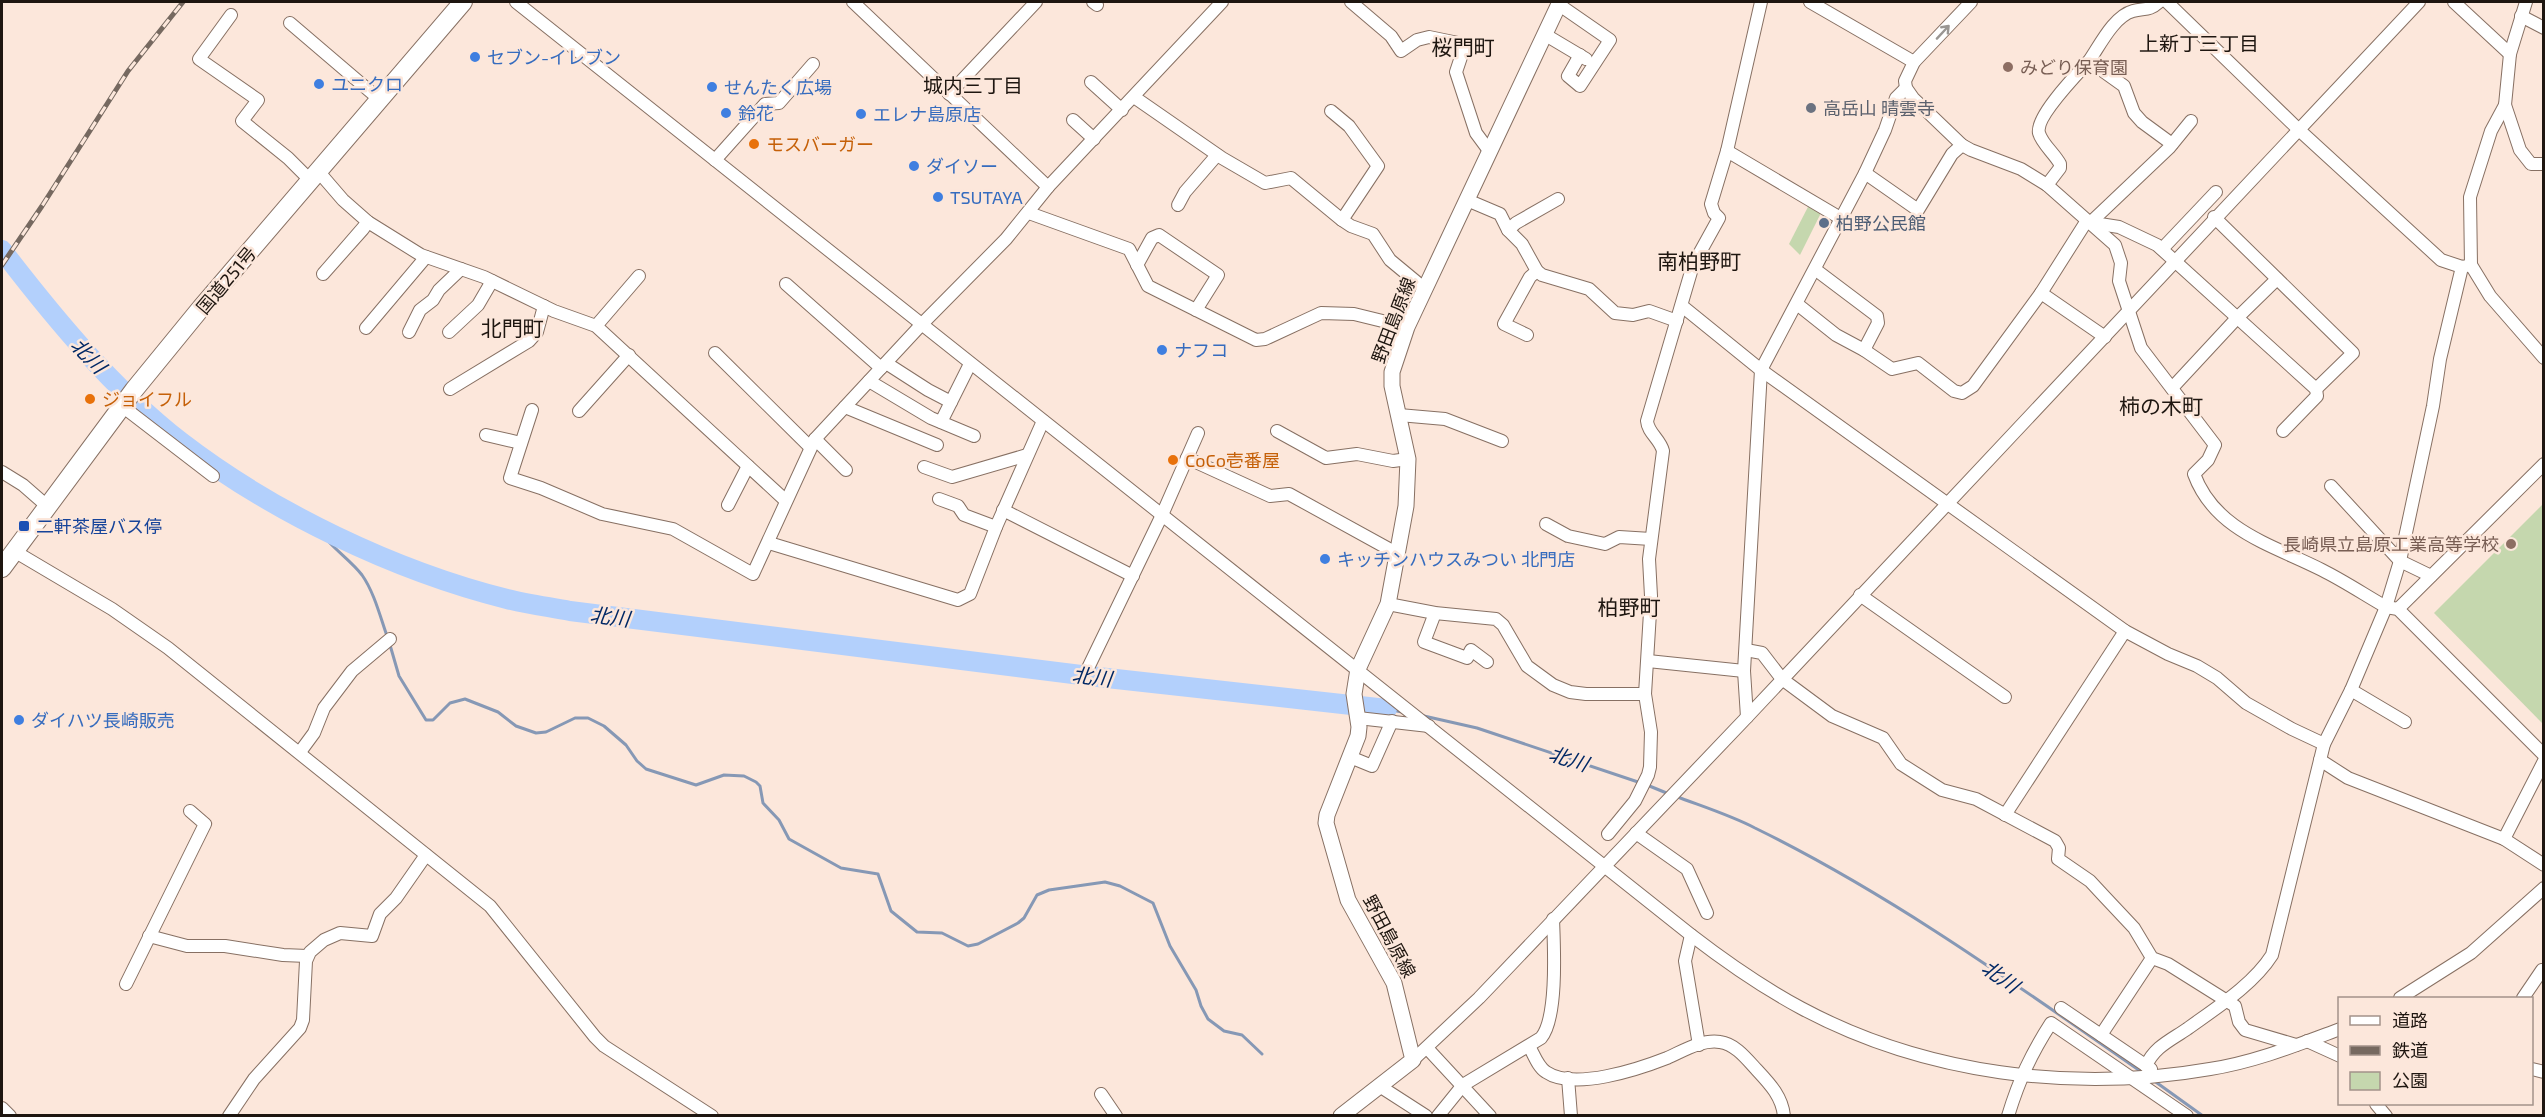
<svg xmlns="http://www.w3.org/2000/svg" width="2545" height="1117" viewBox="0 0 2545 1117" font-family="'Exo 2','Noto Sans JP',sans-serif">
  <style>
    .green { fill: #c5d7ae }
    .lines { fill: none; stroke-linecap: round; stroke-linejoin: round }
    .stream { stroke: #8698b5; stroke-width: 3 }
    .river { stroke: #b3d0fc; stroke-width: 20 }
    .minor-casing { stroke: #877063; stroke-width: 14 }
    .major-casing { stroke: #877063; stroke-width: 17 }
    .highway-casing { stroke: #877063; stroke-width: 20 }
    .minor { stroke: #fff; stroke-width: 12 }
    .major { stroke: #fff; stroke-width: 15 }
    .highway { stroke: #fff; stroke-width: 18 }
    .rail-casing { stroke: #766960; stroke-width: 5 }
    .rail { stroke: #fce7db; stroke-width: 3; stroke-dasharray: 9; stroke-linecap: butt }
    .oneway { stroke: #9a9693 }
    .shop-dot { fill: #3f7fe0; stroke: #fce7db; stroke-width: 2 }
    .education-dot { fill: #8d6e63; stroke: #fce7db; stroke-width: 2 }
    .worship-dot { fill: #6b7280; stroke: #fce7db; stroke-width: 2 }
    .food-dot { fill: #e8710a; stroke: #fce7db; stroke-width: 2 }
    .service-dot { fill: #5c6f8a; stroke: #fce7db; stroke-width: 2 }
    .transit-dot { fill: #1a4fb4; stroke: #fce7db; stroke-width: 2 }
    .labels { text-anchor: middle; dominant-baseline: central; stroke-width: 5; stroke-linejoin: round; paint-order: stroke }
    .shop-label { font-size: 18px; fill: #366cbe; stroke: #fce7db; text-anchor: start }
    .education-label { font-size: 18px; fill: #785e54; stroke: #fce7db; text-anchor: start }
    .worship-label { font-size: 18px; fill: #5b616d; stroke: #fce7db; text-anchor: start }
    .food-label { font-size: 18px; fill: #c56008; stroke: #fce7db; text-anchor: start }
    .service-label { font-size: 18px; fill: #4e5e75; stroke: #fce7db; text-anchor: start }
    .street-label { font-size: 18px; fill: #1e1610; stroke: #fce7db }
    .transit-label { font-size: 18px; fill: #164399; stroke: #fce7db; text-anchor: start }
    .neighbourhood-label { font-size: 20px; fill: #1e1610; stroke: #fce7db }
    .water-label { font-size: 20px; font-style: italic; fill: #002865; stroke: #fce7db }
    .quarter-label { font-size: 21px; fill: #1e1610; stroke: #fce7db }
  </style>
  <rect width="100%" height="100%" fill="#fce7db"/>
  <g class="green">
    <path d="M 1810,203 L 1822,211 L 1800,255 L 1789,244 Z"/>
    <path d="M 2543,504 L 2543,724 L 2434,613 Z"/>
  </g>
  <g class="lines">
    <g class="stream">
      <path d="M 318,527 C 328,546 349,558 362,575 C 374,592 380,616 387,636"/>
      <path d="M 390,645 L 399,676 L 426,720 L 433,720 L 450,703 L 465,699 L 498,712 L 516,726 L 536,733 L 546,732 L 575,718 L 588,718 L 604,726 L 626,745 L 637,761 L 646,769 L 696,785 L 724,775 L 744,776 L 756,782 L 760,786 L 763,803 L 779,820 L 789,839 L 841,868 L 878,874 L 891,911 L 917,932 L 942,933 L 968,946 L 978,944 L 1018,923 L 1024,918 L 1037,895 L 1049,890 L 1105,882 L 1120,886 L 1153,903 L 1170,946 L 1196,990 L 1201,1006 L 1208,1019 L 1224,1031 L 1242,1035 L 1262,1054"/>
      <path d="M 1387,709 L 1402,712"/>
      <path d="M 1424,716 L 1477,728 L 1641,783"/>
      <path d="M 1647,785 L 1669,794"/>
      <path d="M 1675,796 C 1701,806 1730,815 1755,828 C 1892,895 2018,986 2143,1073"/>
      <path d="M 2153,1080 L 2203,1116"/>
    </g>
    <path class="river" d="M 2,250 C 55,319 112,388 181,442 C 272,512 395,571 507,599 C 527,604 549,607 570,611 L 1089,676 L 1387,709"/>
    <defs>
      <g id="minor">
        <path d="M 516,2 L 1691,935 C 1726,962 1762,987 1801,1008 C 1924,1074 2073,1093 2210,1069 C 2255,1062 2297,1045 2340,1029"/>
        <path d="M 853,2 L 1048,187"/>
        <path d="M 1093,2 L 1097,5"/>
        <path d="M 1351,2 L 1391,36 L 1401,51 L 1417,40 L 1429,37 L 1463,44 L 1464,48 L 1456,72 L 1476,133 L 1490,152"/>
        <path d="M 1810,2 L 1914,62"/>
        <path d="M 1971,2 L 1914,62 L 1905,81 L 1906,88 L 1913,98 L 1962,145 L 1971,150 L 2021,169 L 2047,185 L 2115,245 L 2121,263 L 2119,281 L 2141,348 L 2215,445 L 2208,460 L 2194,474 C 2215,531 2273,545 2322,570 C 2344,581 2365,595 2386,607 L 2398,609 L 2544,755"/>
        <path d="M 2159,2 C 2149,11 2145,8 2133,11 C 2114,16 2100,45 2089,61 L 2124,86 L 2134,113 L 2142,122 L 2172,144"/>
        <path d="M 2167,2 L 2298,129 L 2441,260 L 2462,267 L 2471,265"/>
        <path d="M 2454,2 L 2510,54"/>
        <path d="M 2526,2 L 2510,54 L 2505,105 L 2491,131 L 2470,197 L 2471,265 L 2490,296 L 2544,358"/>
        <path d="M 1558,4 L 1610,40 L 1580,86 L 1568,76 L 1580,55"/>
        <path d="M 231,15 L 199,59 L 258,100 L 242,121 L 288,158 L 310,180"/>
        <path d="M 2521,16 L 2544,28"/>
        <path d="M 290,23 L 379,99"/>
        <path d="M 1544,34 L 1586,59"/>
        <path d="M 1091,82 L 1122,110"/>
        <path d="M 949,94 L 1036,2"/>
        <path d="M 1134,97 L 1222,158 L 1265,183 L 1291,178 L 1342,220 L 1351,226 L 1373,234 L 1390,260 L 1425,289"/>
        <path d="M 2505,105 L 2520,150 L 2531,164 L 2544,164"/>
        <path d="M 1331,111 L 1349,126 L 1378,166 L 1342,220"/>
        <path d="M 1073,120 L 1094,139"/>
        <path d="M 1727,151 L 1842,219"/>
        <path d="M 715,160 L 765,104 L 779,103 L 813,64"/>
        <path d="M 318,171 L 343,200 L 368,222 L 421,255 L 484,277 L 554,311 L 596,326 L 785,500"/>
        <path d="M 1865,173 L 1918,210 L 1952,154 L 1962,145"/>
        <path d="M 2047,185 L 2060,168 L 2060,164 C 2055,154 2042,144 2039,133 C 2035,117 2078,73 2089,61"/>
        <path d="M 1467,200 L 1500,214 L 1508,230 L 1522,244 L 1537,271 L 1542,275 L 1589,289 L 1615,313 L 1633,315 L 1649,311 L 1677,321"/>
        <path d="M 1178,205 L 1185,192 L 1217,155"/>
        <path d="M 1029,213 L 1129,249 L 1148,286 L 1256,340 L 1265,339 L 1321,313 L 1354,314 L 1407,327"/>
        <path d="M 2214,217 L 2353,353 L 2316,389"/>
        <path d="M 368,222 L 363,229 L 323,274 Z"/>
        <path d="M 2087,222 L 2119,227 L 2157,245 L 2316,389 L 2317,396 L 2283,431"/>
        <path d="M 2090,223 L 2169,148 L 2191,121"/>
        <path d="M 1508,230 L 1516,223 L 1558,199"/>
        <path d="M 2162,249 L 2216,192"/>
        <path d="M 1137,265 L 1152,238 L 1159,235 L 1218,275 L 1196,310"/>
        <path d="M 1816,270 L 1877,316 L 1878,323 L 1864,350"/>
        <path d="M 786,284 L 881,368"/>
        <path d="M 2041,293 L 2105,337"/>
        <path d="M 1797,304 L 1836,335 L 1864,350 L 1892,369 L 1918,363 L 1954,391 L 1962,393 L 1973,386 L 2041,293 L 2086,222"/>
        <path d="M 1682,306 L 1761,370 L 2125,631 L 2168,654 L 2197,666 L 2217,678 L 2246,703 L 2292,729 L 2324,744"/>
        <path d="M 596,326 L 639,276"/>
        <path d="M 366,328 L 426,257"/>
        <path d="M 409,332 L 420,310 L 433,300 L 439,290 L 461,269"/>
        <path d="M 449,332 L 478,305 L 492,281"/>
        <path d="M 1527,335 L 1504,324 L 1530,277 L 1537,271"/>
        <path d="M 715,353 L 810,447"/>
        <path d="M 886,363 L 928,390 L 951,402"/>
        <path d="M 869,381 L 931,418 L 974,436"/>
        <path d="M 2172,388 L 2237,318 L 2277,279"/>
        <path d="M 450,389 L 529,341 L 537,332 L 544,306"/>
        <path d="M 122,406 L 213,476"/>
        <path d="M 845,407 L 937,445"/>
        <path d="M 532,410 L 510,478 L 541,488 L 602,514 L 673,529 L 753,574 L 815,439 L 921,325 L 1006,239 L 1048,187 L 1222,2"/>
        <path d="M 579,411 L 629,355"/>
        <path d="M 1399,415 L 1445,419 L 1502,441"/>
        <path d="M 941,422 L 970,364"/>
        <path d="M 1277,431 L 1326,458 L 1357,454 L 1393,461 L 1408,459"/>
        <path d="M 486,435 L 521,443"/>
        <path d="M 815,439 L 846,470"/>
        <path d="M 1187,458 L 1270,496 L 1289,494 L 1398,554"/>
        <path d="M 924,467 L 952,477 L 1027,455"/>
        <path d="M 2,472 L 23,485 L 47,506"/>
        <path d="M 2331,486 L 2400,561 L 2431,576"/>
        <path d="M 939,499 L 958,506 L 964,515 L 996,527"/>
        <path d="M 728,505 L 748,466"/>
        <path d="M 1003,510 L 1133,576"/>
        <path d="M 1546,524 L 1568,536 L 1605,544 L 1619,537 L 1651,539"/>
        <path d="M 769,543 L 958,600 L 970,594 L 996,527 L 1043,421"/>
        <path d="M 14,551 L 112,609 L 168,648 L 490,906 L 595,1037 L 604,1046 L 712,1116"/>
        <path d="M 1860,595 L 2005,697"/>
        <path d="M 1388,604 L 1435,613 L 1496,619 L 1503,625 L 1527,666 L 1553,685 L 1570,692 L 1586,694 L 1645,694"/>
        <path d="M 2398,609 L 2544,464"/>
        <path d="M 1435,613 L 1424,642 L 1467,658 L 1471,650 L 1487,662"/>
        <path d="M 1746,650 L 1762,653 L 1782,679 L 1832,716 L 1883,738 L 1901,764 L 1942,790 L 1976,799 L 2055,841 L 2059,848 L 2058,859 L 2090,881 L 2103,895 L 2134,928 L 2152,958 L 2168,964 L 2235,1006 L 2239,1022 L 2245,1030 L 2296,1045"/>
        <path d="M 1648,661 L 1744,671"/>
        <path d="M 1088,668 L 1162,515 L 1198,433"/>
        <path d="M 2351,690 L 2405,722"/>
        <path d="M 1747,717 L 1744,671 L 1761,370 L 1865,173 L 1885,130 L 1896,98 L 1906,88"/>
        <path d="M 1358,718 L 1429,726"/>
        <path d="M 300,752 L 314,733 L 324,708 L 352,671 L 390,639"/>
        <path d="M 1350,757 L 1372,766 L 1392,721"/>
        <path d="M 2320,760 L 2348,778 L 2504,839 L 2544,865"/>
        <path d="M 2005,815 L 2125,631"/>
        <path d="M 1636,833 L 1687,869 L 1707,913"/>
        <path d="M 1608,834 L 1635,801 L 1648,775 L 1650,767 L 1651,732 L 1645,694 L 1651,596 L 1649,559 L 1663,451 C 1660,439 1648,433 1647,421 L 1693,265 L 1719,218 L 1714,213 L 1711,204 L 1727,151 L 1761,2"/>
        <path d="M 2504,839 L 2544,761"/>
        <path d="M 1691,935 L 1685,961 L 1699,1045"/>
        <path d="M 149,936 L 187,946 L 225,946 L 283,955 L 307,956"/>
        <path d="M 126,984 L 205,824 L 190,811"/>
        <path d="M 2400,998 L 2471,953 L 2544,888"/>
        <path d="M 2523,998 L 2542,970"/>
        <path d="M 2061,1008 L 2151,1069"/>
        <path d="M 2101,1035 L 2152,958"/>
        <path d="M 2307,1041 L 2340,1056"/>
        <path d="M 1529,1046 C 1534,1055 1538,1067 1546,1072 C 1574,1091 1639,1069 1667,1058 C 1683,1051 1702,1039 1720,1042 C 1735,1044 1746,1058 1756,1069 C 1769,1083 1782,1096 1784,1116"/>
        <path d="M 1427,1048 L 1490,1116"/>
        <path d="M 1413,1060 L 1479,998 L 1747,717 L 2419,2"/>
        <path d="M 2146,1066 C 2154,1047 2171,1040 2187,1029 C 2216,1008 2253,985 2272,955 L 2324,744 L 2351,690 L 2386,607 L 2400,561 L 2433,406 L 2440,359 L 2462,267"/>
        <path d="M 2532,1069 L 2544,1072"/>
        <path d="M 1568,1078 L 1571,1116"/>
        <path d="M 1381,1087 L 1426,1116"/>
        <path d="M 1101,1094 L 1116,1116"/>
        <path d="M 2376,1104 L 2386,1116"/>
        <path d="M 2,1108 L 10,1116"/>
        <path d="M 229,1116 L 254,1079 L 300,1028 L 303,1020 L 306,961 L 310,952 L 324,940 L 340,933 L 372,936 L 380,914 L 396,898 L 426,855"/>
        <path d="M 1438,1116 L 1463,1085 L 1541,1038 C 1558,1018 1554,946 1553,919"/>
        <path d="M 2008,1116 C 2019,1080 2031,1054 2051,1023 L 2187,1116"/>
      </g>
      <path id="major" d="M 1341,1116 L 1413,1060 L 1394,983 L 1348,900 L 1326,823 L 1327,815 L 1358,736 L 1359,727 L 1354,694 L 1358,669 L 1388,604 L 1406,506 L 1408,459 L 1392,386 L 1392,372 L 1407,327 L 1560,2"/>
      <path id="highway" d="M 2,568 L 134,390 L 201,308 L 463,2"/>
    </defs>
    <use href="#minor" class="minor-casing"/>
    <use href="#major" class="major-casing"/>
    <use href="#highway" class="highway-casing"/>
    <use href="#minor" class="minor"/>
    <use href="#major" class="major"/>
    <use href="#highway" class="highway"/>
    <defs>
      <path id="rail" d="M 2,265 L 42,206 L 128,71 L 183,2"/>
    </defs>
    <use href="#rail" class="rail-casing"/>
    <use href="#rail" class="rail"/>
  </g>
  <defs><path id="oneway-shaft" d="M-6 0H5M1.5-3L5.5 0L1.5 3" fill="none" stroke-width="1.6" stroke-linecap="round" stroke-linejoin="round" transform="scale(1.5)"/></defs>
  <use class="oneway" href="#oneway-shaft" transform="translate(1943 32) rotate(-47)"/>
  <g class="shop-dot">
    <circle cx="475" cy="57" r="6"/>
    <circle cx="319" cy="84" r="6"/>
    <circle cx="712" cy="87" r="6"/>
    <circle cx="726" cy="113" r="6"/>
    <circle cx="861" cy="114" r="6"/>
    <circle cx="914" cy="166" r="6"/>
    <circle cx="938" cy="197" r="6"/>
    <circle cx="1162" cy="350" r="6"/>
    <circle cx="1325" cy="559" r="6"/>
    <circle cx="19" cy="720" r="6"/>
  </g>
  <g class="education-dot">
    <circle cx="2008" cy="67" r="6"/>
    <circle cx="2511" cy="544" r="6"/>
  </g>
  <circle class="worship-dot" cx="1811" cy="108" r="6"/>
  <g class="food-dot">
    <circle cx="754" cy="144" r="6"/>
    <circle cx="90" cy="399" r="6"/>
    <circle cx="1173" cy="460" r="6"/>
  </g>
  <circle class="service-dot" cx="1824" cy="223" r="6"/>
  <rect class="transit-dot" x="18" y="520" width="12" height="12" rx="3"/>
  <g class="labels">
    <g class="shop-label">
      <text x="487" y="57">セブン-イレブン</text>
      <text x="331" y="84">ユニクロ</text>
      <text x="724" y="87">せんたく広場</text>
      <text x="738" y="113">鈴花</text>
      <text x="873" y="114">エレナ島原店</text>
      <text x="926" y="166">ダイソー</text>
      <text x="950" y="197">TSUTAYA</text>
      <text x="1174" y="350">ナフコ</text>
      <text x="1337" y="559">キッチンハウスみつい 北門店</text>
      <text x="31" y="720">ダイハツ長崎販売</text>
    </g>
    <g class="education-label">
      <text x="2020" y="67">みどり保育園</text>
      <text x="2499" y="544" text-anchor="end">長崎県立島原工業高等学校</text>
    </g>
    <g class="worship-label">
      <text x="1823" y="108">高岳山 晴雲寺</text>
    </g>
    <g class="food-label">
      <text x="766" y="144">モスバーガー</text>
      <text x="102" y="399">ジョイフル</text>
      <text x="1185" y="460">CoCo壱番屋</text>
    </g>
    <g class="service-label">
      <text x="1836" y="223">柏野公民館</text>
    </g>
    <g class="street-label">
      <text transform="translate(226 280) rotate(-50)">国道251号</text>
      <text transform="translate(1393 320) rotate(-69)">野田島原線</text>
      <text transform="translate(1390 936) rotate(62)">野田島原線</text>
    </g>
    <g class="transit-label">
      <text x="36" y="526">二軒茶屋バス停</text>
    </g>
    <g class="neighbourhood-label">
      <text x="2199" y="43">上新丁三丁目</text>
      <text x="973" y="85">城内三丁目</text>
    </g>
    <g class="water-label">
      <text transform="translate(89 355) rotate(46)">北川</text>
      <text transform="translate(610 616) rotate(7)">北川</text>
      <text transform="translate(1092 676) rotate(7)">北川</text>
      <text transform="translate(1569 758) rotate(18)">北川</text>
      <text transform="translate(2001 976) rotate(35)">北川</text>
    </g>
    <g class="quarter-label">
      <text x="1463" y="46">桜門町</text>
      <text x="1699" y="260">南柏野町</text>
      <text x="512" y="327">北門町</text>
      <text x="2161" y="405">柿の木町</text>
      <text x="1629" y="606">柏野町</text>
    </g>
  </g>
  <rect width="2545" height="1117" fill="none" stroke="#1e1610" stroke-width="6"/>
  <rect x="2338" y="997" width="195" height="108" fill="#fce7db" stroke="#a3938a" stroke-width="1.5"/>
  <rect x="2350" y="1016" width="30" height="9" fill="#ffffff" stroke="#a3938a" stroke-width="1.5"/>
  <text x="2392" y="1027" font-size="18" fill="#1e1610">道路</text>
  <rect x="2350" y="1046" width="30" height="9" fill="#766960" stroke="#a3938a" stroke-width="1.5"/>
  <text x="2392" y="1057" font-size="18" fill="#1e1610">鉄道</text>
  <rect x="2350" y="1072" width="30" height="18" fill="#c5d7ae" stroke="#a3938a" stroke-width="1.5"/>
  <text x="2392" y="1087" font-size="18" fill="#1e1610">公園</text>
</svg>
